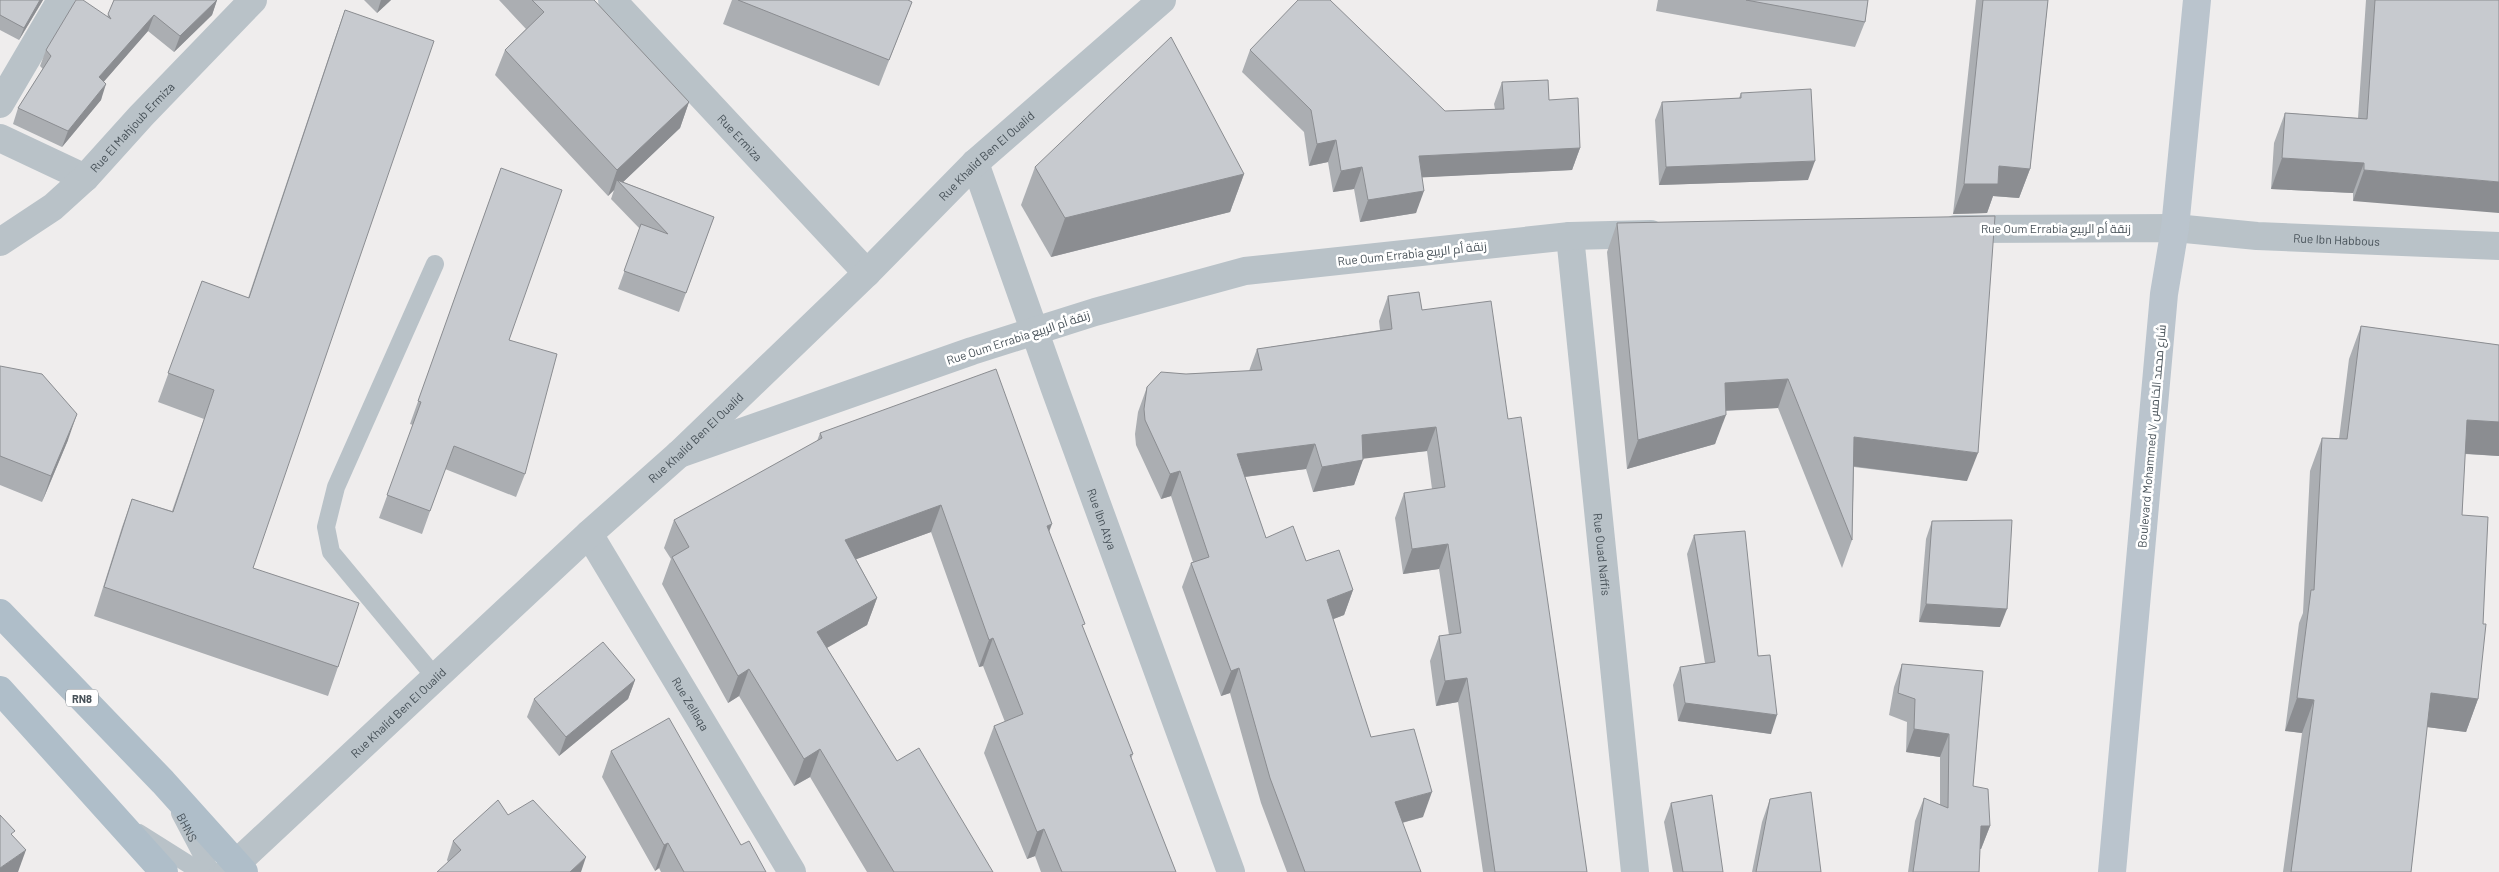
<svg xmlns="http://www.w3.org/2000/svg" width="2499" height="872" viewBox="0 0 2499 872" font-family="Barlow,Cairo,sans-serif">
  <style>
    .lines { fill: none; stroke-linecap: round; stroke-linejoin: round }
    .lane { stroke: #b9c2c8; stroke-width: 18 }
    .street { stroke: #b9c2c8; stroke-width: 28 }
    .secondary { stroke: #bac4cd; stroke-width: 28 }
    .primary { stroke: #afbec9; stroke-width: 28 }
    .wall { fill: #abaeb2 }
    .shaded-wall { fill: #8b8d91 }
    .building { fill: #c7cacf; stroke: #8b8d91 }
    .labels { text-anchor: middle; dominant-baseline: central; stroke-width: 5; stroke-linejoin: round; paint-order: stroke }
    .shield { fill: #fff; stroke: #7e858a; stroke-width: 1 }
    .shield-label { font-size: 11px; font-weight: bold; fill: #475158 }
    .street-label { font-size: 12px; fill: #475158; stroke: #fff }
  </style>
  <rect width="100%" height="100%" fill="#efeded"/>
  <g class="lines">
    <g class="lane">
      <path d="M 435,264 L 336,487 L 326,527 L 331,552 L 435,677"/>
      <path id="s1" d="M 180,813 L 211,872"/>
      <path d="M 139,833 L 201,872"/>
    </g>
    <g class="street">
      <path id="s2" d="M 612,0 L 867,273"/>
      <path d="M 0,104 L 61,0"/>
      <path d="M 0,138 L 85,178"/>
      <path id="s3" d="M 975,163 L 1055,389 L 1231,872"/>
      <path id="s4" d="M 1956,229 L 2175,228 L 2257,236 L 2499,246"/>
      <path id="s5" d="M 1570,236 L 1635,872"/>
      <path id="s6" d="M 0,242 L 53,207 L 85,178 L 141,116 L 253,0"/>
      <path d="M 679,454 L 972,351 L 1095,312 L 1245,271 L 1570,236 L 1651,234"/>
      <path id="s7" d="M 589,534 L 792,872"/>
      <path id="s8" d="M 227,872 L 589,534 L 679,454 L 867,273 L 975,163 L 1162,0"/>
    </g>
    <path class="secondary" d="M 2112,872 L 2164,294 L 2175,228 L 2197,0"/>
    <g class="primary">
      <path d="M 0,613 L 163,782 L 244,872"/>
      <path d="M 0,690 L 164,872"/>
    </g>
  </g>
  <g class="wall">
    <path d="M 0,0 L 43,0 L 19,40 L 0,30 Z"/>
    <path d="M 114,0 L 217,0 L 212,15 L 174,52 L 148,31 L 104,81 L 101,100 L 62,147 L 13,124 L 18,108 L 43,69 L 40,66 L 46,50 L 107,17 Z"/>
    <path d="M 364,0 L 391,0 L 377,13 Z"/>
    <path d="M 499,0 L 594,0 L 689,102 L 680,128 L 623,182 L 714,217 L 679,312 L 618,289 L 640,229 L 611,199 L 614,190 L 608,196 L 495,75 L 505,50 L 526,29 Z"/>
    <path d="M 732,0 L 908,0 L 912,2 L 879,86 L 723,24 Z"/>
    <path d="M 1658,0 L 1868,0 L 1865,22 L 1855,47 L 1656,11 Z"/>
    <path d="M 1976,0 L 2048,0 L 2030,169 L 2019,198 L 1993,196 L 1987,213 L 1953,214 Z"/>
    <path d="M 2366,0 L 2499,0 L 2353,201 L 2353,193 L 2271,189 L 2274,143 L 2285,113 L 2358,118 Z"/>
    <path d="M 345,10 L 253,568 L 338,667 L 328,696 L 94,616 L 122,527 L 132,499 L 172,511 L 204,419 L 158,402 L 202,281 L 248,298 L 335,38 Z"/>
    <path d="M 1250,50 L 1445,111 L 1495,109 L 1494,104 L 1502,82 L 1549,100 L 1580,148 L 1572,170 L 1422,177 L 1416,213 L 1360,222 L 1354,189 L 1333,192 L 1328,162 L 1309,166 L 1304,132 L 1242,72 Z"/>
    <path d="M 1741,93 L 1808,180 L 1659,185 L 1655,120 L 1662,102 L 1739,98 Z"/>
    <path d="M 1035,167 L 1244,174 L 1230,212 L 1051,257 L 1021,205 Z"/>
    <path d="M 501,168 L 509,340 L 525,474 L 516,497 L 445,469 L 422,534 L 379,518 L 413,425 L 410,424 Z"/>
    <path d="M 1617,223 L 1967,481 L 1854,467 L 1852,540 L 1842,568 L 1778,408 L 1725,411 L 1715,444 L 1627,469 L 1607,252 Z"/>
    <path d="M 1388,296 L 1422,310 L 1508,419 L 1587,872 L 1483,872 L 1458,702 L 1436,706 L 1430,661 L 1439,636 L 1449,635 L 1439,569 L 1403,574 L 1395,518 L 1404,493 L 1432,489 L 1427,451 L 1363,458 L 1354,485 L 1313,492 L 1306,469 L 1245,477 L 1266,538 L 1353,590 L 1344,615 L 1333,619 L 1371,737 L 1423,817 L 1402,823 L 1421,872 L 1287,872 L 1261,803 L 1230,693 L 1221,696 L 1182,587 L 1191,563 L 1193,562 L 1171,496 L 1161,499 L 1136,445 L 1135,434 L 1138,412 L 1147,387 L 1186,374 L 1249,371 L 1257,349 L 1380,330 L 1379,321 Z"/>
    <path d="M 2361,326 L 2499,345 L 2499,456 L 2465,454 L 2462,515 L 2478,699 L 2466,732 L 2427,727 L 2411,872 L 2283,872 L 2302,733 L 2285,731 L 2299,623 L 2303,613 L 2310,471 L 2322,438 L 2339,439 L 2349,359 Z"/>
    <path d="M 0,366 L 68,440 L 42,502 L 0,485 Z"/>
    <path d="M 820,433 L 1049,532 L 1083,629 L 1133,754 L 1131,759 L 1176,872 L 1041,872 L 1035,856 L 1027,859 L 984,753 L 994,726 L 1005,722 L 983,666 L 979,667 L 931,532 L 856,559 L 877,598 L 867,625 L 827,648 L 897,761 L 993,872 L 867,872 L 810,777 L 794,786 L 739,696 L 728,703 L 662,584 L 671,559 L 664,548 L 674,520 L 817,441 Z"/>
    <path d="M 1932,521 L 2000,627 L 1919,622 L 1926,539 Z"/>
    <path d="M 1694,535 L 1758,656 L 1771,734 L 1678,721 L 1673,685 L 1680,667 L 1705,663 L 1687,554 Z"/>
    <path d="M 1902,664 L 1983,671 L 1973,786 L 1990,826 L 1981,849 L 1980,849 L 1979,872 L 1908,872 L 1915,821 L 1924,798 L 1940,805 L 1940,757 L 1906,752 L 1907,722 L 1889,715 L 1894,687 Z"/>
    <path d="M 635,680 L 628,699 L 559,756 L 527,717 L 534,699 Z"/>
    <path d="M 611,751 L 741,845 L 766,872 L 661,872 L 659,868 L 655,871 L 602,777 Z"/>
    <path d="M 1770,799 L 1821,872 L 1752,872 L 1762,822 Z"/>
    <path d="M 1671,803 L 1723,872 L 1673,872 L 1664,822 Z"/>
    <path d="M 508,815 L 448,862 L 447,860 L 453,841 Z"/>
  </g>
  <g class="shaded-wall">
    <path d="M 40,0 L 43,0 L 19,40 L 24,28 Z"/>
    <path d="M 217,0 L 212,15 L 174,52 L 180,36 Z"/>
    <path d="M 381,0 L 391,0 L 377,13 Z"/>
    <path d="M 154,15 L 148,31 L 94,93 L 99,77 Z"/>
    <path d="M 106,84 L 101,100 L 62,147 L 68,131 Z"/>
    <path d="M 689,102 L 680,128 L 621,184 L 617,180 L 614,190 L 608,196 L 617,170 Z"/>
    <path d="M 1336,140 L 1328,162 L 1309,166 L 1317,144 Z"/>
    <path d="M 1580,148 L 1572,170 L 1411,178 L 1419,156 Z"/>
    <path d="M 2282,158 L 2364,163 L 2353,193 L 2271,189 Z"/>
    <path d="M 1815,161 L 1808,180 L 1659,185 L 1666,167 Z"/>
    <path d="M 1999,166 L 2030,169 L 2019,198 L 1993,196 L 1987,213 L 1953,214 L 1964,184 Z"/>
    <path d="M 1362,167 L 1354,189 L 1333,192 L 1341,171 Z"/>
    <path d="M 2364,170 L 2499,182 L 2499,213 L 2353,201 Z"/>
    <path d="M 1244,174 L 1230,212 L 1051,257 L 1065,218 Z"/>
    <path d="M 1424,191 L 1416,213 L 1360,222 L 1368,200 Z"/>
    <path d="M 1788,379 L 1778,408 L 1714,411 L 1725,383 Z"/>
    <path d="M 77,414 L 68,440 L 42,502 L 51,476 Z"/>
    <path d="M 1726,415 L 1715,444 L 1627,469 L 1638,440 Z"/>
    <path d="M 2467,420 L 2499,422 L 2499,456 L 2455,453 Z"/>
    <path d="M 1436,427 L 1427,451 L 1353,460 L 1362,435 Z"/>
    <path d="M 1854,437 L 1978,453 L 1967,481 L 1844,465 Z"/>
    <path d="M 1315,444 L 1306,469 L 1228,479 L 1237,454 Z"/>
    <path d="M 1363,460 L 1354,485 L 1313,492 L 1322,467 Z"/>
    <path d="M 1180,471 L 1171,496 L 1161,499 L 1170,474 Z"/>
    <path d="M 941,505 L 931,532 L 835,567 L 845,540 Z"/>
    <path d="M 1052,524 L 1042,551 L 1047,526 Z"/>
    <path d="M 1448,544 L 1439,569 L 1403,574 L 1412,549 Z"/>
    <path d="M 1353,590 L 1344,615 L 1318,625 L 1327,600 Z"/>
    <path d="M 877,598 L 867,625 L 807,659 L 817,632 Z"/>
    <path d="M 1926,604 L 2007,609 L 2000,627 L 1919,622 Z"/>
    <path d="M 993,638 L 983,666 L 979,667 L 989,640 Z"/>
    <path d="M 1239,668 L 1230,693 L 1221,696 L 1231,671 Z"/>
    <path d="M 749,669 L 739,696 L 728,703 L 738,676 Z"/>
    <path d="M 1467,678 L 1458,702 L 1436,706 L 1445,681 Z"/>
    <path d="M 635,680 L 628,699 L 559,756 L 566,737 Z"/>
    <path d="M 2431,693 L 2478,699 L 2466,732 L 2419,726 Z"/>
    <path d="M 2297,698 L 2314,700 L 2302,733 L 2285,731 Z"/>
    <path d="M 1685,703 L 1777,715 L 1771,734 L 1678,721 Z"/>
    <path d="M 1914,729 L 1949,734 L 1940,757 L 1906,752 Z"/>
    <path d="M 820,749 L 810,777 L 794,786 L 804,759 Z"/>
    <path d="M 1432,792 L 1423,817 L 1386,827 L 1395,802 Z"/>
    <path d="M 1981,826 L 1990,826 L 1981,849 L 1973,849 Z"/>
    <path d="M 1044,829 L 1035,856 L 1027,859 L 1037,832 Z"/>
    <path d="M 668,843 L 659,868 L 655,871 L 664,845 Z"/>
    <path d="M 26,850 L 18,872 L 0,872 L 0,868 Z"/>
    <path d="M 586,857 L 581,872 L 570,872 Z"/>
  </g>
  <g class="building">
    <path d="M 0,0 L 40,0 L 24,28 L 0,15 Z"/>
    <path d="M 76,0 L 83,0 L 111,19 L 108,14 L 114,0 L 217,0 L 180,36 L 154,15 L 99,77 L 106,84 L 68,131 L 18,108 L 51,56 L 46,50 Z"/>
    <path d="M 532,0 L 594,0 L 689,102 L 617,170 L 505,50 L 544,12 Z"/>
    <path d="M 738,0 L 908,0 L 912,2 L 889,60 Z"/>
    <path d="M 1298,0 L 1330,0 L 1445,111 L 1504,109 L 1502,82 L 1548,80 L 1549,100 L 1578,98 L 1580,148 L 1419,156 L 1424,191 L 1368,200 L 1362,167 L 1341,171 L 1336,140 L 1317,144 L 1311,110 L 1250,50 Z"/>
    <path d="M 1746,0 L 1868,0 L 1865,22 Z"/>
    <path d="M 1983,0 L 2048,0 L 2030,169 L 1999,166 L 1998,184 L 1964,184 Z"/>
    <path d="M 2375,0 L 2499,0 L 2499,182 L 2364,170 L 2364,163 L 2282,158 L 2285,113 L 2367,119 Z"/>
    <path d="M 345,10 L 434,41 L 253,568 L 359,603 L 338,667 L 104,587 L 132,499 L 173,512 L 214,390 L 168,373 L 202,281 L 249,298 Z"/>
    <path d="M 1171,37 L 1244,174 L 1065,218 L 1035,167 Z"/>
    <path d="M 1811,89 L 1815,161 L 1666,167 L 1662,102 L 1741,98 L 1741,93 Z"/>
    <path d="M 501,168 L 562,190 L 509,340 L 557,354 L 525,474 L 454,446 L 430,511 L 387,495 L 421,402 L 418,401 Z"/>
    <path d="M 617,180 L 714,217 L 686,293 L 624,271 L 641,224 L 668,234 Z"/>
    <path d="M 1995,216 L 1978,453 L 1854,437 L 1852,540 L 1788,379 L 1725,383 L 1726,415 L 1638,440 L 1617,223 Z"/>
    <path d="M 1419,292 L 1422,310 L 1491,301 L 1508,419 L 1521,417 L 1587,872 L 1495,872 L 1467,678 L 1445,681 L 1439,636 L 1461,633 L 1448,544 L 1412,549 L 1404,493 L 1445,487 L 1436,427 L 1362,435 L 1363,460 L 1322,467 L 1315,444 L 1237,454 L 1266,538 L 1293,526 L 1306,561 L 1339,550 L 1353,590 L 1327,600 L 1371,737 L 1414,729 L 1432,792 L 1395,802 L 1421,872 L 1305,872 L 1270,778 L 1239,668 L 1231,671 L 1191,563 L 1209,557 L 1180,471 L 1170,474 L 1145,420 L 1144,409 L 1147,387 L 1161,372 L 1186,374 L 1262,370 L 1257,349 L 1392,329 L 1388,296 Z"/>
    <path d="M 2361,326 L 2499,345 L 2499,422 L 2467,420 L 2462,515 L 2488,517 L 2483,624 L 2486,624 L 2478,699 L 2431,693 L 2411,872 L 2291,872 L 2314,700 L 2297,698 L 2311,590 L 2314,590 L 2322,438 L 2347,439 Z"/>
    <path d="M 0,366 L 42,374 L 77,414 L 51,476 L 0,456 Z"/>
    <path d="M 996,369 L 1052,524 L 1047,526 L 1085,624 L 1082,625 L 1133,754 L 1130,755 L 1176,872 L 1062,872 L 1044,829 L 1037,832 L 994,726 L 1023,714 L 993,638 L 989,640 L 941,505 L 845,540 L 877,598 L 817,632 L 897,761 L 919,748 L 993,872 L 894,872 L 820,749 L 804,759 L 749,669 L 738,676 L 672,557 L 689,547 L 674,520 L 822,438 L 820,433 Z"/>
    <path d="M 2012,520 L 2007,609 L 1926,604 L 1932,521 Z"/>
    <path d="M 1745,531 L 1758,656 L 1770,655 L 1777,715 L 1685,703 L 1680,667 L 1715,662 L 1694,535 Z"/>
    <path d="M 603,642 L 635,680 L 566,737 L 534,699 Z"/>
    <path d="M 1902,664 L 1983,671 L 1973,786 L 1988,789 L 1990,826 L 1981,826 L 1979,872 L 1913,872 L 1924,798 L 1948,808 L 1949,734 L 1914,729 L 1915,699 L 1898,693 Z"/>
    <path d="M 669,718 L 741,845 L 749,841 L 766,872 L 684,872 L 668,843 L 664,845 L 611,751 Z"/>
    <path d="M 1811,792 L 1821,872 L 1756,872 L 1770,799 Z"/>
    <path d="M 1712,795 L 1723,872 L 1683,872 L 1671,803 Z"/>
    <path d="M 498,800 L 508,815 L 533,800 L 586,857 L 570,872 L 437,872 L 461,850 L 453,841 Z"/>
    <path d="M 0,815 L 15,831 L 11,834 L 26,850 L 0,868 Z"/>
  </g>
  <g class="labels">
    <rect class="shield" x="66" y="689.5" width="32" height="17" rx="4"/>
    <g class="shield-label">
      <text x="82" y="698">RN8</text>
    </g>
    <g class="street-label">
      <text stroke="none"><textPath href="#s6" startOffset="176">Rue El Mahjoub Ermiza</textPath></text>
      <text stroke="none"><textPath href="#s2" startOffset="188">Rue Ermiza</textPath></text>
      <text stroke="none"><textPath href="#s8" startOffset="1044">Rue Khalid Ben El Oualid</textPath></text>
      <text x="2056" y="228">Rue Oum Errabia زنقة أم الربيع</text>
      <text stroke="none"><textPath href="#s4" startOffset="381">Rue Ibn Habbous</textPath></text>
      <text transform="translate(1412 253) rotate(-6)">Rue Oum Errabia زنقة أم الربيع</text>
      <text transform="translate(1018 337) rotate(-18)">Rue Oum Errabia زنقة أم الربيع</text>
      <text transform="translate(2151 436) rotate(-85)">Boulevard Mohammed V شارع محمد الخامس</text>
      <text stroke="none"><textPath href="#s8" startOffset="639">Rue Khalid Ben El Oualid</textPath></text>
      <text stroke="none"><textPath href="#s3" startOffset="378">Rue Ibn Atya</textPath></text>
      <text stroke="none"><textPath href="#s5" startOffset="320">Rue Ouad Naffis</textPath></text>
      <text stroke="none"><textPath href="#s7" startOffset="198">Rue Zellaqa</textPath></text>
      <text stroke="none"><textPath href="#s8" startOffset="234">Rue Khalid Ben El Oualid</textPath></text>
      <text stroke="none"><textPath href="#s1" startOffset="16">BHNS</textPath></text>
    </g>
  </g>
</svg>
